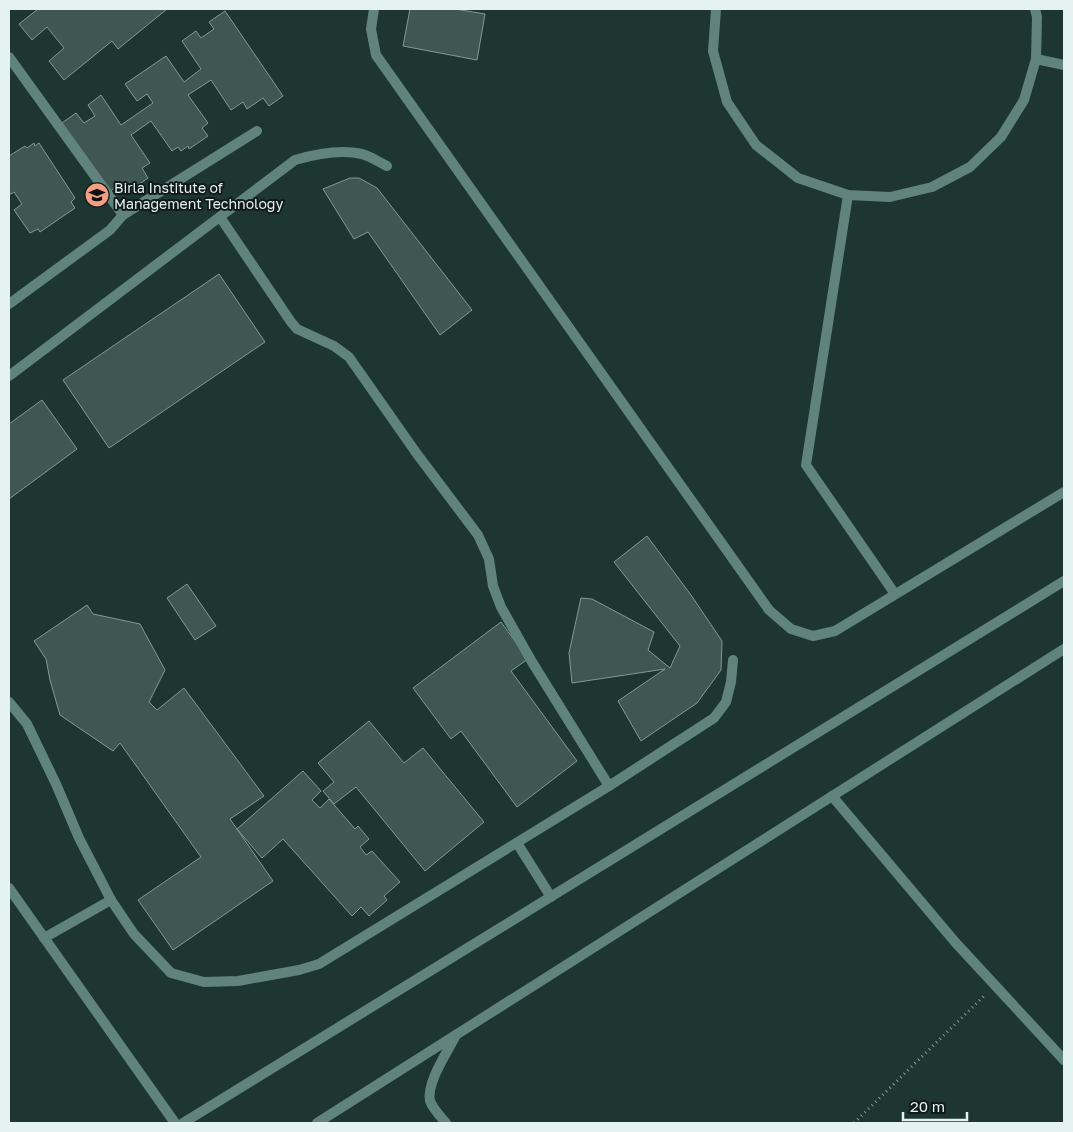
<svg xmlns="http://www.w3.org/2000/svg" width="1073" height="1132" viewBox="0 0 1073 1132" font-family="'Golos Text',sans-serif">
  <style>
    .building { fill: #3e5752; stroke: #7f9b95 }
    .lines { fill: none; stroke-linecap: round; stroke-linejoin: round }
    .path { stroke: #889b97; stroke-width: 3; stroke-dasharray: 1 4; stroke-linecap: butt }
    .service { stroke: #60837d; stroke-width: 10 }
    .minor { stroke: #60837d; stroke-width: 10 }
    .tertiary { stroke: #60837d; stroke-width: 10 }
    .labels { text-anchor: middle; dominant-baseline: central; stroke-width: 4; stroke-linejoin: round; paint-order: stroke }
    .poi-label { font-size: 14px; fill: #e5f3f0; stroke: #101b19; text-anchor: start }
  </style>
  <rect width="100%" height="100%" fill="#1d3631"/>
  <g class="building">
    <path d="M 38,9 L 167,9 L 118,49 L 112,41 L 64,80 L 49,61 L 64,48 L 47,27 L 32,40 L 19,24 Z"/>
    <path d="M 410,9 L 455,9 L 485,14 L 477,60 L 403,46 Z"/>
    <path d="M 225,11 L 283,96 L 269,106 L 263,98 L 247,109 L 243,102 L 231,110 L 211,80 L 188,95 L 208,123 L 202,128 L 208,136 L 189,149 L 188,146 L 181,151 L 178,147 L 172,151 L 151,121 L 131,135 L 150,163 L 142,168 L 148,178 L 125,194 L 119,185 L 109,192 L 62,123 L 76,113 L 84,123 L 95,116 L 88,105 L 101,95 L 121,125 L 153,103 L 147,94 L 137,101 L 125,84 L 166,56 L 184,82 L 201,69 L 182,41 L 196,31 L 201,38 L 214,29 L 209,22 Z"/>
    <path d="M 34,143 L 35,146 L 39,143 L 75,198 L 71,202 L 75,208 L 40,232 L 38,229 L 30,233 L 14,210 L 22,204 L 14,192 L 9,195 L 9,156 L 25,146 L 27,148 Z"/>
    <path d="M 350,178 L 359,178 L 377,188 L 472,310 L 440,335 L 368,232 L 354,239 L 323,189 Z"/>
    <path d="M 219,274 L 265,342 L 109,448 L 63,380 Z"/>
    <path d="M 42,400 L 77,449 L 9,499 L 9,424 Z"/>
    <path d="M 647,536 L 691,595 L 722,641 L 721,670 L 697,703 L 641,741 L 618,701 L 665,669 L 572,683 L 569,653 L 581,598 L 592,599 L 654,632 L 648,650 L 670,668 L 680,646 L 614,562 Z"/>
    <path d="M 187,584 L 216,626 L 195,640 L 167,598 Z"/>
    <path d="M 87,605 L 93,614 L 140,624 L 165,670 L 149,702 L 157,710 L 184,688 L 264,796 L 230,819 L 273,881 L 173,950 L 138,900 L 201,857 L 120,743 L 113,751 L 60,715 L 50,680 L 46,659 L 34,641 Z"/>
    <path d="M 501,622 L 528,659 L 511,671 L 577,761 L 517,807 L 461,731 L 451,739 L 413,688 Z"/>
    <path d="M 369,721 L 404,763 L 423,748 L 484,822 L 425,871 L 356,787 L 334,804 L 323,791 L 334,782 L 318,763 Z"/>
    <path d="M 303,771 L 321,791 L 312,800 L 320,808 L 329,799 L 355,829 L 358,826 L 369,839 L 360,847 L 366,855 L 372,851 L 400,882 L 384,896 L 387,900 L 369,916 L 361,907 L 352,916 L 283,839 L 262,858 L 237,829 Z"/>
  </g>
  <g class="lines">
    <path class="path" d="M 854,1123 L 984,996"/>
    <g class="service">
      <path d="M 374,9 L 371,29 L 376,55 L 769,610 L 791,629 L 813,636 L 835,631 L 1064,492"/>
      <path d="M 716,9 L 713,51 L 727,102 L 756,145 L 798,178 L 848,195 L 890,197 L 932,187 L 970,167 L 1001,137 L 1024,100 L 1036,59 L 1037,17 L 1035,9"/>
      <path d="M 9,57 L 123,215"/>
      <path d="M 1036,59 L 1064,65"/>
      <path d="M 848,195 L 806,465 L 895,594"/>
      <path d="M 220,217 L 291,322 L 297,329 L 334,346 L 349,357 L 417,454 L 478,535 L 489,559 L 493,586 L 501,607 L 532,662 L 609,786 L 714,718 L 726,702 L 731,682 L 733,660"/>
      <path d="M 9,376 L 295,160 C 316,154 340,149 362,154 C 370,156 379,162 387,166"/>
      <path d="M 9,702 L 27,724 L 56,784 L 79,838 L 111,900 L 134,934 L 171,973 L 204,982 L 238,981 L 299,970 L 319,964 L 609,786"/>
      <path d="M 517,843 L 551,897"/>
      <path d="M 44,938 L 111,900"/>
    </g>
    <g class="minor">
      <path d="M 9,304 L 110,230 L 123,215 L 257,131"/>
      <path d="M 832,796 L 955,942 L 1064,1060"/>
      <path d="M 9,888 L 175,1123"/>
      <path d="M 317,1123 L 1064,649"/>
      <path d="M 446,1123 C 441,1117 433,1109 430,1101 C 426,1083 448,1051 456,1035"/>
    </g>
    <path class="tertiary" d="M 183,1123 L 1064,581"/>
  </g>
  <defs>
    <symbol id="university-disc" viewBox="-11 -11 22 22"><circle r="9.5" fill="#f39f82" stroke="#101b19"/><path d="M0-5L7-2L0 1L-7-2ZM-4 1L0 2.5L4 1V4Q0 6-4 4Z" fill="#111"/></symbol>
  </defs>
  <g fill-rule="evenodd">
    <use href="#university-disc" x="83" y="181" width="28" height="28"/>
  </g>
  <g class="labels">
    <g class="poi-label">
      <text x="114" y="187">Birla Institute of<tspan x="114" dy="16">Management Technology</tspan></text>
    </g>
  </g>
  <rect width="1073" height="1132" fill="none" stroke="#e5f3f0" stroke-width="20"/>
  <path d="M903 1112v8h64v-8" fill="none" stroke="#e5f3f0" stroke-width="2.5"/>
  <text x="910" y="1112" font-size="15" fill="#e5f3f0" stroke="#101b19" stroke-width="4" paint-order="stroke">20 m</text>
</svg>
